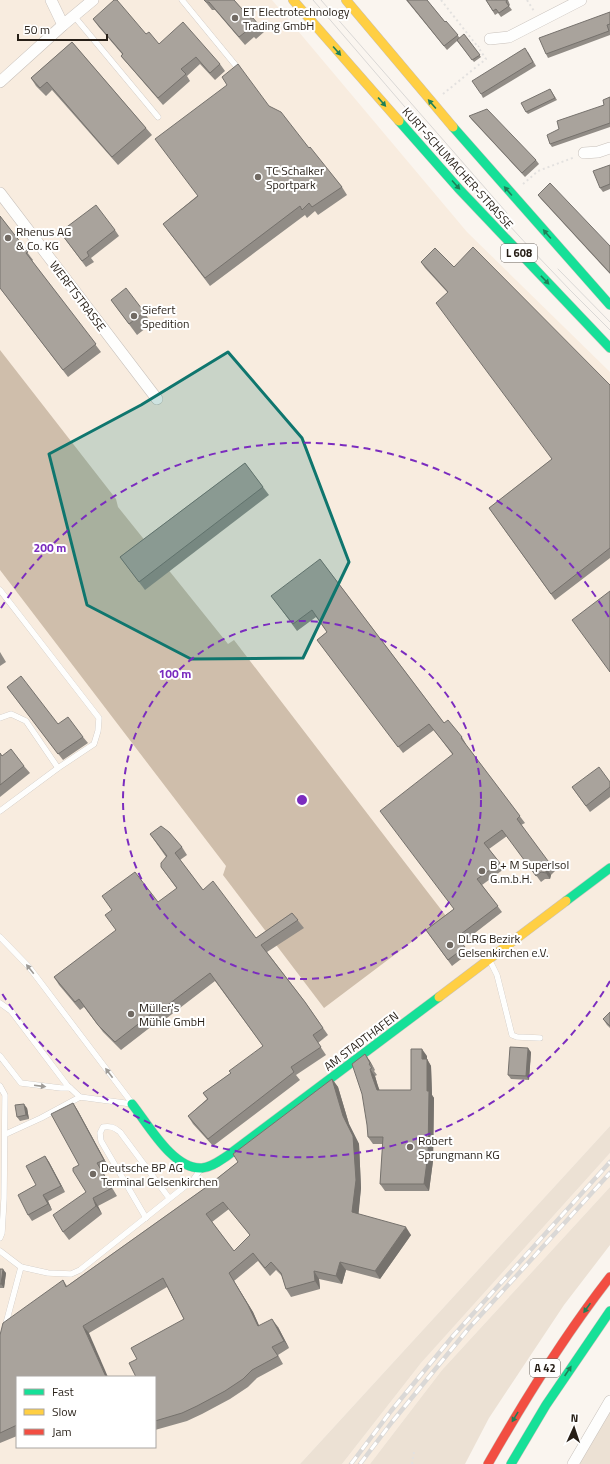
<svg xmlns="http://www.w3.org/2000/svg" width="610" height="1464" viewBox="0 0 610 1464" font-family="'Titillium Web',sans-serif">
  <style>
    .built { fill: #f8ecdf; fill-rule: evenodd }
    .green { fill: #ece1d4 }
    .water { fill: #cfbeab }
    .lines { fill: none; stroke-linecap: round; stroke-linejoin: round }
    .lane-casing { stroke: #c8c1bb; stroke-width: 6 }
    .street-casing { stroke: #c8c1bb; stroke-width: 12 }
    .fast-casing { stroke: #c8c1bb; stroke-width: 10 }
    .slow-casing { stroke: #c8c1bb; stroke-width: 10 }
    .jam-casing { stroke: #c8c1bb; stroke-width: 10 }
    .path { stroke: #e3e1df; stroke-width: 2; stroke-dasharray: 2 3; stroke-linecap: butt }
    .lane { stroke: #fefefd; stroke-width: 5.5 }
    .street { stroke: #fefefd; stroke-width: 11 }
    .fast { stroke: #16e098; stroke-width: 9 }
    .slow { stroke: #ffcf43; stroke-width: 9 }
    .jam { stroke: #f24e42; stroke-width: 9 }
    .tram { stroke: #dad8d6; stroke-width: 1 }
    .rail-casing { stroke: #dad8d6; stroke-width: 4.5 }
    .rail { stroke: #fff; stroke-width: 3; stroke-dasharray: 9; stroke-linecap: butt }
    .wall { fill: #918c86; fill-rule: evenodd }
    .shaded-wall { fill: #76726d }
    .building { fill: #a9a39c; stroke: #76726d; fill-rule: evenodd }
    .oneway { fill: #1e8058 }
    .oneway2 { fill: #9d9a96 }
    .marked { fill: #0f766e; fill-opacity: 0.2; stroke: #0f766e; stroke-width: 3; stroke-linejoin: round }
    .ring { fill: none; stroke: #7b2cbf; stroke-width: 2; stroke-dasharray: 7 5 }
    .poi-dot { fill: #716a63; stroke: #fff; stroke-width: 1.5 }
    .labels { text-anchor: middle; dominant-baseline: central; stroke-width: 4; stroke-linejoin: round; paint-order: stroke }
    .shield { fill: #fff; stroke: #68625d; stroke-width: 1 }
    .shield-label { font-size: 11px; font-weight: bold; fill: #271f17 }
    .poi-label { font-size: 12px; fill: #271f17; stroke: #fff; text-anchor: start }
    .street-label { font-size: 12px; fill: #271f17; stroke: #fff }
    .centre { fill: #7b2cbf; stroke: #fff; stroke-width: 2 }
    .ring-label { font-size: 12px; text-anchor: middle; font-weight: bold; fill: #7b2cbf; stroke: #fff; stroke-width: 4; stroke-linejoin: round; paint-order: stroke }
  </style>
  <rect width="100%" height="100%" fill="#faf5ef"/>
  <g class="built">
    <path d="M 0,0 L 272,0 L 467,232 L 610,372 L 610,1126 L 300,1464 L 0,1464 ZM 17,1377 L 155,1377 L 155,1447 L 17,1447 Z"/>
    <path d="M 610,1153 L 610,1187 L 442,1370 L 370,1464 L 342,1464 L 421,1363 Z"/>
  </g>
  <g class="green">
    <path d="M 610,1126 L 610,1153 L 421,1363 L 342,1464 L 300,1464 Z"/>
    <path d="M 610,1187 L 610,1245 L 564,1305 L 489,1418 L 465,1464 L 370,1464 L 442,1370 Z"/>
    <path d="M 610,1412 L 610,1464 L 579,1464 Z"/>
  </g>
  <path class="water" d="M 0,350 L 116,499 L 118,507 L 228,644 L 234,640 L 446,916 L 324,1008 L 223,875 L 226,866 L 0,570 Z"/>
  <g class="lines">
    <defs>
      <g id="lane">
        <path d="M 182,0 L 237,67"/>
        <path d="M 74,16 L 158,117"/>
        <path d="M 0,590 L 99,718 L 98,731 L 94,744 L 58,768 L 0,811"/>
        <path d="M 0,718 L 11,714 L 26,721 L 58,768"/>
        <path d="M 0,937 L 29,967 L 132,1103"/>
        <path d="M 490,961 L 497,975 L 512,1035 L 517,1037 L 540,1038"/>
        <path d="M 0,1003 L 11,1011 L 67,1085 L 80,1097"/>
        <path d="M 0,1056 L 21,1083 L 61,1088 L 70,1088"/>
        <path d="M 0,1086 L 5,1095 L 4,1199 L 2,1233 L 0,1238"/>
        <path d="M 6,1134 L 41,1118 L 80,1097 L 132,1104"/>
        <path d="M 146,1218 L 101,1141 L 100,1133 L 103,1127 C 111,1126 114,1127 120,1132 L 169,1198"/>
        <path d="M 0,1251 L 21,1267 L 48,1273 L 71,1274 L 80,1270 L 193,1180 L 200,1170"/>
        <path d="M 5,1327 L 21,1267"/>
      </g>
      <g id="street">
        <path d="M 51,0 L 63,25"/>
        <path d="M 490,39 L 509,37 L 581,0"/>
        <path d="M 0,82 L 63,25 L 93,0"/>
        <path d="M 584,153 L 598,152 L 610,148"/>
        <path d="M 0,193 L 157,399"/>
        <path d="M 573,1464 L 610,1401"/>
      </g>
      <g id="fast">
        <path d="M 399,121 L 459,189 L 610,348"/>
        <path d="M 453,127 L 610,305"/>
        <path d="M 566,901 L 610,868"/>
        <path d="M 132,1104 C 148,1124 173,1170 202,1168 C 212,1167 219,1161 227,1156 L 439,997"/>
        <path d="M 511,1464 L 546,1405 L 610,1311"/>
      </g>
      <g id="slow">
        <path d="M 293,0 L 399,121"/>
        <path d="M 346,0 L 453,127"/>
        <path d="M 439,997 L 566,901"/>
      </g>
      <path id="jam" d="M 488,1464 C 525,1399 564,1336 610,1277"/>
    </defs>
    <use href="#lane" class="lane-casing"/>
    <use href="#street" class="street-casing"/>
    <use href="#fast" class="fast-casing"/>
    <use href="#slow" class="slow-casing"/>
    <use href="#jam" class="jam-casing"/>
    <g class="path">
      <path d="M 441,0 L 478,47 L 479,46"/>
      <path d="M 527,0 L 534,11"/>
      <path d="M 443,94 L 486,59 L 478,47"/>
      <path d="M 523,184 L 538,171 L 575,157"/>
      <path d="M 412,1464 L 414,1452"/>
    </g>
    <use href="#lane" class="lane"/>
    <use href="#street" class="street"/>
    <use href="#fast" class="fast"/>
    <use href="#slow" class="slow"/>
    <use href="#jam" class="jam"/>
    <g class="tram">
      <path d="M 313,0 C 410,112 504,227 610,330"/>
      <path d="M 321,0 L 507,213"/>
      <path d="M 558,269 L 610,322"/>
    </g>
    <defs>
      <g id="rail">
        <path d="M 351,1464 L 391,1411 L 453,1336 L 610,1162"/>
        <path d="M 360,1464 L 392,1422 L 469,1328 L 610,1173"/>
      </g>
    </defs>
    <use href="#rail" class="rail-casing"/>
    <use href="#rail" class="rail"/>
  </g>
  <g class="wall">
    <path d="M 204,0 L 234,0 L 250,18 L 258,24 L 264,32 L 256,39 L 254,37 L 245,45 L 215,10 L 212,10 Z"/>
    <path d="M 406,0 L 427,0 L 445,22 L 460,38 L 464,34 L 481,57 L 474,62 L 457,41 L 447,50 Z"/>
    <path d="M 486,0 L 508,0 L 510,5 L 509,6 L 512,10 L 501,17 L 498,13 L 495,15 Z"/>
    <path d="M 610,12 L 610,35 L 548,58 L 546,54 Z"/>
    <path d="M 93,19 L 146,34 L 159,44 L 220,64 L 225,71 L 215,80 L 200,64 L 187,76 L 190,81 L 163,105 L 126,62 L 121,56 L 122,54 L 98,26 Z"/>
    <path d="M 72,42 L 146,128 L 152,135 L 118,165 L 52,90 L 46,96 L 36,86 L 31,78 Z"/>
    <path d="M 528,52 L 536,66 L 483,98 L 481,94 Z"/>
    <path d="M 550,89 L 557,100 L 528,114 L 526,112 Z"/>
    <path d="M 610,97 L 610,127 L 552,147 L 550,144 L 559,129 L 604,105 Z"/>
    <path d="M 269,106 L 309,148 L 342,187 L 347,195 L 318,215 L 315,211 L 307,218 L 305,215 L 210,286 L 163,224 L 197,196 Z"/>
    <path d="M 469,116 L 536,160 L 539,164 L 525,177 L 472,120 Z"/>
    <path d="M 610,165 L 610,189 L 603,192 L 600,188 Z"/>
    <path d="M 538,195 L 610,246 L 610,274 L 541,199 Z"/>
    <path d="M 0,216 L 33,260 L 32,261 L 101,352 L 68,377 L 0,288 Z"/>
    <path d="M 115,230 L 119,236 L 91,258 L 94,262 L 86,267 L 60,232 Z"/>
    <path d="M 421,262 L 454,267 L 610,385 L 610,558 L 555,600 L 489,508 L 552,459 L 447,292 L 425,268 Z"/>
    <path d="M 111,300 L 142,309 L 150,321 L 149,321 L 151,324 L 137,335 Z"/>
    <path d="M 245,463 L 269,495 L 145,590 L 120,557 Z"/>
    <path d="M 320,559 L 444,723 L 462,737 L 466,744 L 465,744 L 525,823 L 521,825 L 555,871 L 551,875 L 550,879 L 545,879 L 541,882 L 507,836 L 489,849 L 504,869 L 482,885 L 502,912 L 462,943 L 469,953 L 452,966 L 426,930 L 454,909 L 452,754 L 434,730 L 403,753 L 317,640 L 327,632 L 316,617 L 297,631 L 276,602 Z"/>
    <path d="M 0,652 L 6,662 L 0,666 Z"/>
    <path d="M 7,687 L 58,724 L 83,737 L 88,743 L 63,760 Z"/>
    <path d="M 0,753 L 2,756 L 24,766 L 30,773 L 0,797 Z"/>
    <path d="M 610,782 L 610,797 L 590,812 L 572,787 Z"/>
    <path d="M 150,834 L 182,847 L 187,855 L 180,860 L 203,890 L 256,938 L 292,913 L 304,928 L 267,952 L 305,1002 L 328,1035 L 318,1043 L 326,1055 L 296,1075 L 300,1080 L 213,1146 L 193,1124 L 188,1116 L 207,1099 L 203,1093 L 231,1073 L 263,1046 L 215,981 L 163,1021 L 161,1019 L 121,1050 L 103,1032 L 84,1007 L 80,1010 L 59,985 L 54,977 L 116,931 L 112,910 L 158,902 L 177,889 L 161,867 L 166,857 Z"/>
    <path d="M 610,1012 L 610,1028 L 607,1025 L 603,1019 Z"/>
    <path d="M 531,1052 L 529,1080 L 511,1079 L 508,1075 Z"/>
    <path d="M 365,1054 L 375,1070 L 374,1071 L 377,1075 L 375,1076 L 379,1090 L 411,1090 L 427,1056 L 427,1059 L 431,1066 L 432,1095 L 434,1098 L 433,1161 L 429,1191 L 385,1191 L 380,1184 L 383,1144 L 373,1144 L 368,1137 Z"/>
    <path d="M 332,1079 L 338,1087 L 349,1124 L 359,1144 L 361,1188 L 358,1214 L 411,1235 L 380,1279 L 346,1270 L 342,1284 L 319,1279 L 320,1289 L 291,1297 L 286,1289 L 282,1276 L 276,1270 L 270,1276 L 258,1261 L 234,1281 L 253,1312 L 259,1326 L 278,1327 L 289,1348 L 278,1355 L 283,1364 L 257,1378 L 248,1387 L 230,1399 L 202,1414 L 187,1421 L 155,1430 L 155,1377 L 137,1359 L 184,1319 L 167,1287 L 89,1333 L 17,1377 L 17,1436 L 0,1443 L 0,1335 L 63,1280 L 67,1286 L 205,1188 L 238,1162 ZM 229,1209 L 250,1235 L 234,1251 L 212,1222 Z"/>
    <path d="M 73,1103 L 78,1111 L 109,1168 L 102,1171 L 117,1196 L 98,1206 L 102,1214 L 69,1240 L 63,1232 L 86,1192 L 79,1165 Z"/>
    <path d="M 27,1108 L 29,1119 L 20,1121 L 17,1117 Z"/>
    <path d="M 45,1156 L 49,1162 L 65,1192 L 48,1201 L 52,1210 L 32,1221 L 28,1215 Z"/>
    <path d="M 0,1269 L 6,1273 L 4,1288 L 0,1288 Z"/>
  </g>
  <g class="shaded-wall">
    <path d="M 546,868 L 551,875 L 550,879 L 546,873 Z"/>
    <path d="M 528,1048 L 531,1052 L 529,1080 L 526,1076 Z"/>
    <path d="M 422,1049 L 427,1056 L 427,1059 L 431,1066 L 432,1095 L 434,1098 L 433,1161 L 429,1191 L 424,1184 Z"/>
    <path d="M 365,1054 L 370,1061 L 375,1070 L 370,1063 Z"/>
    <path d="M 370,1069 L 375,1076 L 377,1083 L 382,1097 L 377,1090 L 372,1076 Z"/>
    <path d="M 332,1079 L 338,1087 L 349,1124 L 359,1144 L 361,1188 L 358,1220 L 352,1212 L 343,1116 Z"/>
    <path d="M 73,1103 L 78,1111 L 109,1168 L 104,1160 Z"/>
    <path d="M 24,1104 L 27,1108 L 29,1119 L 26,1115 Z"/>
    <path d="M 45,1156 L 49,1162 L 65,1192 L 61,1186 Z"/>
    <path d="M 43,1195 L 48,1201 L 52,1210 L 48,1204 Z"/>
    <path d="M 93,1198 L 98,1206 L 102,1214 L 96,1206 Z"/>
    <path d="M 406,1227 L 411,1235 L 380,1279 L 375,1271 Z"/>
    <path d="M 340,1262 L 346,1270 L 342,1284 L 336,1276 Z"/>
    <path d="M 3,1269 L 6,1273 L 4,1288 L 1,1284 Z"/>
    <path d="M 314,1271 L 319,1279 L 320,1289 L 315,1281 Z"/>
    <path d="M 229,1273 L 253,1312 L 263,1334 L 258,1326 Z"/>
    <path d="M 272,1319 L 278,1327 L 289,1348 L 284,1341 Z"/>
    <path d="M 83,1326 L 89,1333 L 108,1377 L 106,1377 Z"/>
  </g>
  <g class="building">
    <path d="M 114,0 L 117,0 L 146,34 L 149,32 L 159,44 L 183,22 L 220,64 L 210,73 L 196,57 L 181,69 L 186,74 L 158,98 L 121,56 L 123,54 L 93,19 Z"/>
    <path d="M 204,0 L 234,0 L 250,18 L 253,18 L 258,24 L 251,31 L 249,29 L 239,37 L 209,2 L 206,2 Z"/>
    <path d="M 407,0 L 427,0 L 445,22 L 446,21 L 458,35 L 444,46 Z"/>
    <path d="M 486,0 L 507,0 L 506,2 L 509,6 L 499,13 L 496,9 L 493,11 Z"/>
    <path d="M 610,12 L 610,24 L 607,25 L 609,31 L 546,54 L 539,38 Z"/>
    <path d="M 464,34 L 480,55 L 472,60 L 457,40 Z"/>
    <path d="M 72,42 L 146,128 L 112,157 L 47,82 L 40,88 L 31,78 Z"/>
    <path d="M 525,48 L 533,62 L 481,94 L 472,81 Z"/>
    <path d="M 238,64 L 269,106 L 281,112 L 309,148 L 310,147 L 342,187 L 312,207 L 309,203 L 302,210 L 300,206 L 205,278 L 163,224 L 198,196 L 155,139 L 227,85 L 222,77 Z"/>
    <path d="M 550,89 L 555,98 L 526,112 L 521,103 Z"/>
    <path d="M 610,97 L 610,123 L 550,144 L 547,135 L 559,129 L 557,121 L 604,105 L 603,100 Z"/>
    <path d="M 487,109 L 536,160 L 522,173 L 469,116 Z"/>
    <path d="M 610,165 L 610,184 L 600,188 L 593,171 Z"/>
    <path d="M 550,183 L 610,246 L 610,273 L 538,195 Z"/>
    <path d="M 96,205 L 115,230 L 87,252 L 89,256 L 82,261 L 60,232 Z"/>
    <path d="M 0,216 L 28,252 L 26,253 L 96,344 L 63,370 L 0,288 Z"/>
    <path d="M 473,247 L 610,385 L 610,548 L 551,594 L 489,508 L 552,459 L 436,303 L 448,292 L 421,262 L 435,248 L 454,267 Z"/>
    <path d="M 126,288 L 142,309 L 141,310 L 143,313 L 129,324 L 111,300 Z"/>
    <path d="M 245,463 L 263,487 L 139,582 L 120,557 Z"/>
    <path d="M 320,559 L 444,723 L 448,720 L 462,737 L 461,738 L 520,816 L 517,819 L 551,865 L 546,868 L 546,873 L 541,872 L 536,876 L 502,830 L 484,843 L 500,863 L 477,879 L 498,906 L 457,937 L 465,947 L 448,960 L 426,930 L 454,909 L 380,811 L 453,754 L 429,724 L 398,747 L 317,640 L 327,632 L 312,610 L 293,624 L 271,596 Z"/>
    <path d="M 610,591 L 610,672 L 572,620 Z"/>
    <path d="M 21,676 L 58,724 L 68,717 L 83,737 L 58,754 L 7,687 Z"/>
    <path d="M 11,749 L 24,766 L 0,785 L 0,753 L 2,756 Z"/>
    <path d="M 599,767 L 610,782 L 610,787 L 586,806 L 572,787 Z"/>
    <path d="M 161,826 L 169,832 L 182,847 L 175,853 L 203,890 L 213,881 L 256,938 L 292,913 L 298,920 L 261,945 L 305,1002 L 323,1028 L 313,1035 L 321,1047 L 291,1067 L 294,1072 L 208,1139 L 188,1116 L 208,1099 L 203,1093 L 231,1073 L 229,1071 L 263,1046 L 210,973 L 157,1013 L 155,1011 L 115,1042 L 98,1025 L 79,999 L 75,1002 L 54,977 L 116,930 L 105,915 L 112,910 L 102,896 L 135,872 L 158,902 L 177,888 L 161,867 L 161,863 L 167,856 L 150,834 Z"/>
    <path d="M 610,1012 L 610,1026 L 603,1019 Z"/>
    <path d="M 510,1047 L 528,1048 L 526,1076 L 508,1075 Z"/>
    <path d="M 411,1049 L 422,1049 L 422,1059 L 427,1059 L 427,1091 L 429,1091 L 428,1154 L 424,1184 L 380,1184 L 383,1137 L 368,1137 L 367,1125 L 362,1094 L 352,1064 L 365,1054 L 370,1063 L 369,1064 L 372,1068 L 370,1069 L 372,1076 L 377,1090 L 411,1090 Z"/>
    <path d="M 332,1079 L 343,1116 L 353,1136 L 356,1180 L 352,1212 L 406,1227 L 375,1271 L 340,1262 L 336,1276 L 314,1271 L 315,1281 L 286,1289 L 281,1273 L 271,1262 L 265,1268 L 253,1253 L 229,1273 L 248,1305 L 258,1326 L 272,1319 L 284,1341 L 272,1347 L 278,1356 L 252,1370 L 243,1379 L 225,1391 L 197,1406 L 182,1413 L 155,1421 L 155,1377 L 136,1377 L 129,1363 L 137,1359 L 131,1348 L 184,1319 L 163,1278 L 83,1326 L 106,1377 L 17,1377 L 17,1425 L 0,1433 L 0,1335 L 3,1323 L 63,1280 L 66,1287 L 205,1188 L 238,1162 L 233,1154 ZM 223,1202 L 250,1235 L 234,1251 L 206,1214 Z"/>
    <path d="M 73,1103 L 104,1160 L 97,1163 L 112,1188 L 93,1198 L 96,1206 L 63,1232 L 53,1215 L 86,1192 L 73,1171 L 73,1168 L 79,1165 L 51,1114 Z"/>
    <path d="M 24,1104 L 26,1115 L 17,1117 L 15,1105 Z"/>
    <path d="M 45,1156 L 61,1186 L 43,1195 L 48,1204 L 28,1215 L 18,1195 L 36,1185 L 26,1166 Z"/>
    <path d="M 0,1269 L 3,1269 L 1,1284 L 0,1284 Z"/>
  </g>
  <defs><path id="oneway-solid" d="M-6-.8H1V-3.2L6.5 0L1 3.2V.8H-6Z"/></defs>
  <g class="oneway">
    <use href="#oneway-solid" transform="translate(337 51) rotate(49)"/>
    <use href="#oneway-solid" transform="translate(382 102) rotate(49)"/>
    <use href="#oneway-solid" transform="translate(432 104) rotate(-131)"/>
    <use href="#oneway-solid" transform="translate(456 185) rotate(48)"/>
    <use href="#oneway-solid" transform="translate(508 191) rotate(-131)"/>
    <use href="#oneway-solid" transform="translate(547 234) rotate(-131)"/>
    <use href="#oneway-solid" transform="translate(545 280) rotate(46)"/>
    <use href="#oneway-solid" transform="translate(587 1308) rotate(125)"/>
    <use href="#oneway-solid" transform="translate(568 1371) rotate(-56)"/>
    <use href="#oneway-solid" transform="translate(515 1417) rotate(121)"/>
  </g>
  <g class="oneway2">
    <use href="#oneway-solid" transform="translate(30 969) rotate(-129)"/>
    <use href="#oneway-solid" transform="translate(109 1073) rotate(-127)"/>
    <use href="#oneway-solid" transform="translate(40 1086) rotate(7)"/>
  </g>
  <path class="marked" d="M 228,352 L 302,438 L 349,562 L 303,658 L 191,659 L 87,605 L 49,454 L 141,405 Z"/>
  <g class="ring">
    <circle cx="302" cy="800" r="179"/>
    <path d="M610 981A357 357 0 0 1 1 992M1 608A357 357 0 0 1 610 619"/>
  </g>
  <g class="poi-dot">
    <circle cx="235" cy="18" r="4"/>
    <circle cx="258" cy="177" r="4"/>
    <circle cx="8" cy="238" r="4"/>
    <circle cx="134" cy="316" r="4"/>
    <circle cx="482" cy="871" r="4"/>
    <circle cx="450" cy="945" r="4"/>
    <circle cx="131" cy="1014" r="4"/>
    <circle cx="410" cy="1147" r="4"/>
    <circle cx="93" cy="1174" r="4"/>
  </g>
  <g class="labels">
    <g class="shield">
      <rect x="501" y="244" width="36" height="18" rx="3"/>
      <rect x="530" y="1359" width="30" height="18" rx="3"/>
    </g>
    <g class="shield-label">
      <text x="519" y="253">L 608</text>
      <text x="545" y="1368">A 42</text>
    </g>
    <g class="poi-label">
      <text x="243" y="11">ET Electrotechnology<tspan x="243" dy="14">Trading GmbH</tspan></text>
      <text x="266" y="170">TC Schalker<tspan x="266" dy="14">Sportpark</tspan></text>
      <text x="16" y="231">Rhenus AG<tspan x="16" dy="14">&amp; Co. KG</tspan></text>
      <text x="142" y="309">Siefert<tspan x="142" dy="14">Spedition</tspan></text>
      <text x="490" y="864">B + M SuperIsol<tspan x="490" dy="14">G.m.b.H.</tspan></text>
      <text x="458" y="938">DLRG Bezirk<tspan x="458" dy="14">Gelsenkirchen e.V.</tspan></text>
      <text x="139" y="1007">Müller's<tspan x="139" dy="14">Mühle GmbH</tspan></text>
      <text x="418" y="1140">Robert<tspan x="418" dy="14">Sprungmann KG</tspan></text>
      <text x="101" y="1167">Deutsche BP AG<tspan x="101" dy="14">Terminal Gelsenkirchen</tspan></text>
    </g>
    <g class="street-label">
      <text transform="translate(458 168) rotate(48)">KURT-SCHUMACHER-STRASSE</text>
      <text transform="translate(78 296) rotate(53)">WERFTSTRASSE</text>
      <text transform="translate(361 1041) rotate(-37)">AM STADTHAFEN</text>
    </g>
  </g>
  <circle cx="302" cy="800" r="6" class="centre"/>
  <g class="ring-label">
    <text x="50" y="552">200 m</text>
    <text x="175" y="678">100 m</text>
  </g>
  <rect x="16" y="1376" width="140" height="72" fill="#ffffff" stroke="#a9a5a2"/>
  <rect x="24" y="1389" width="20" height="6" fill="#16e098" stroke="#a9a5a2"/>
  <text x="52" y="1396" font-size="12" fill="#271f17">Fast</text>
  <rect x="24" y="1409" width="20" height="6" fill="#ffcf43" stroke="#a9a5a2"/>
  <text x="52" y="1416" font-size="12" fill="#271f17">Slow</text>
  <rect x="24" y="1429" width="20" height="6" fill="#f24e42" stroke="#a9a5a2"/>
  <text x="52" y="1436" font-size="12" fill="#271f17">Jam</text>
  <g transform="translate(574 1428) rotate(3)" stroke="#ffffff" stroke-width="3" paint-order="stroke">
  <path d="M0-3L7 15L0 10L-7 15Z" fill="#271f17"/>
  <text y="-6" font-size="11" font-weight="bold" text-anchor="middle" fill="#271f17">N</text>
  </g>
  <path d="M18 34v6h89v-6" fill="none" stroke="#271f17" stroke-width="2"/>
  <text x="24" y="34" font-size="12" fill="#271f17" stroke="#ffffff" stroke-width="3" paint-order="stroke">50 m</text>
</svg>
